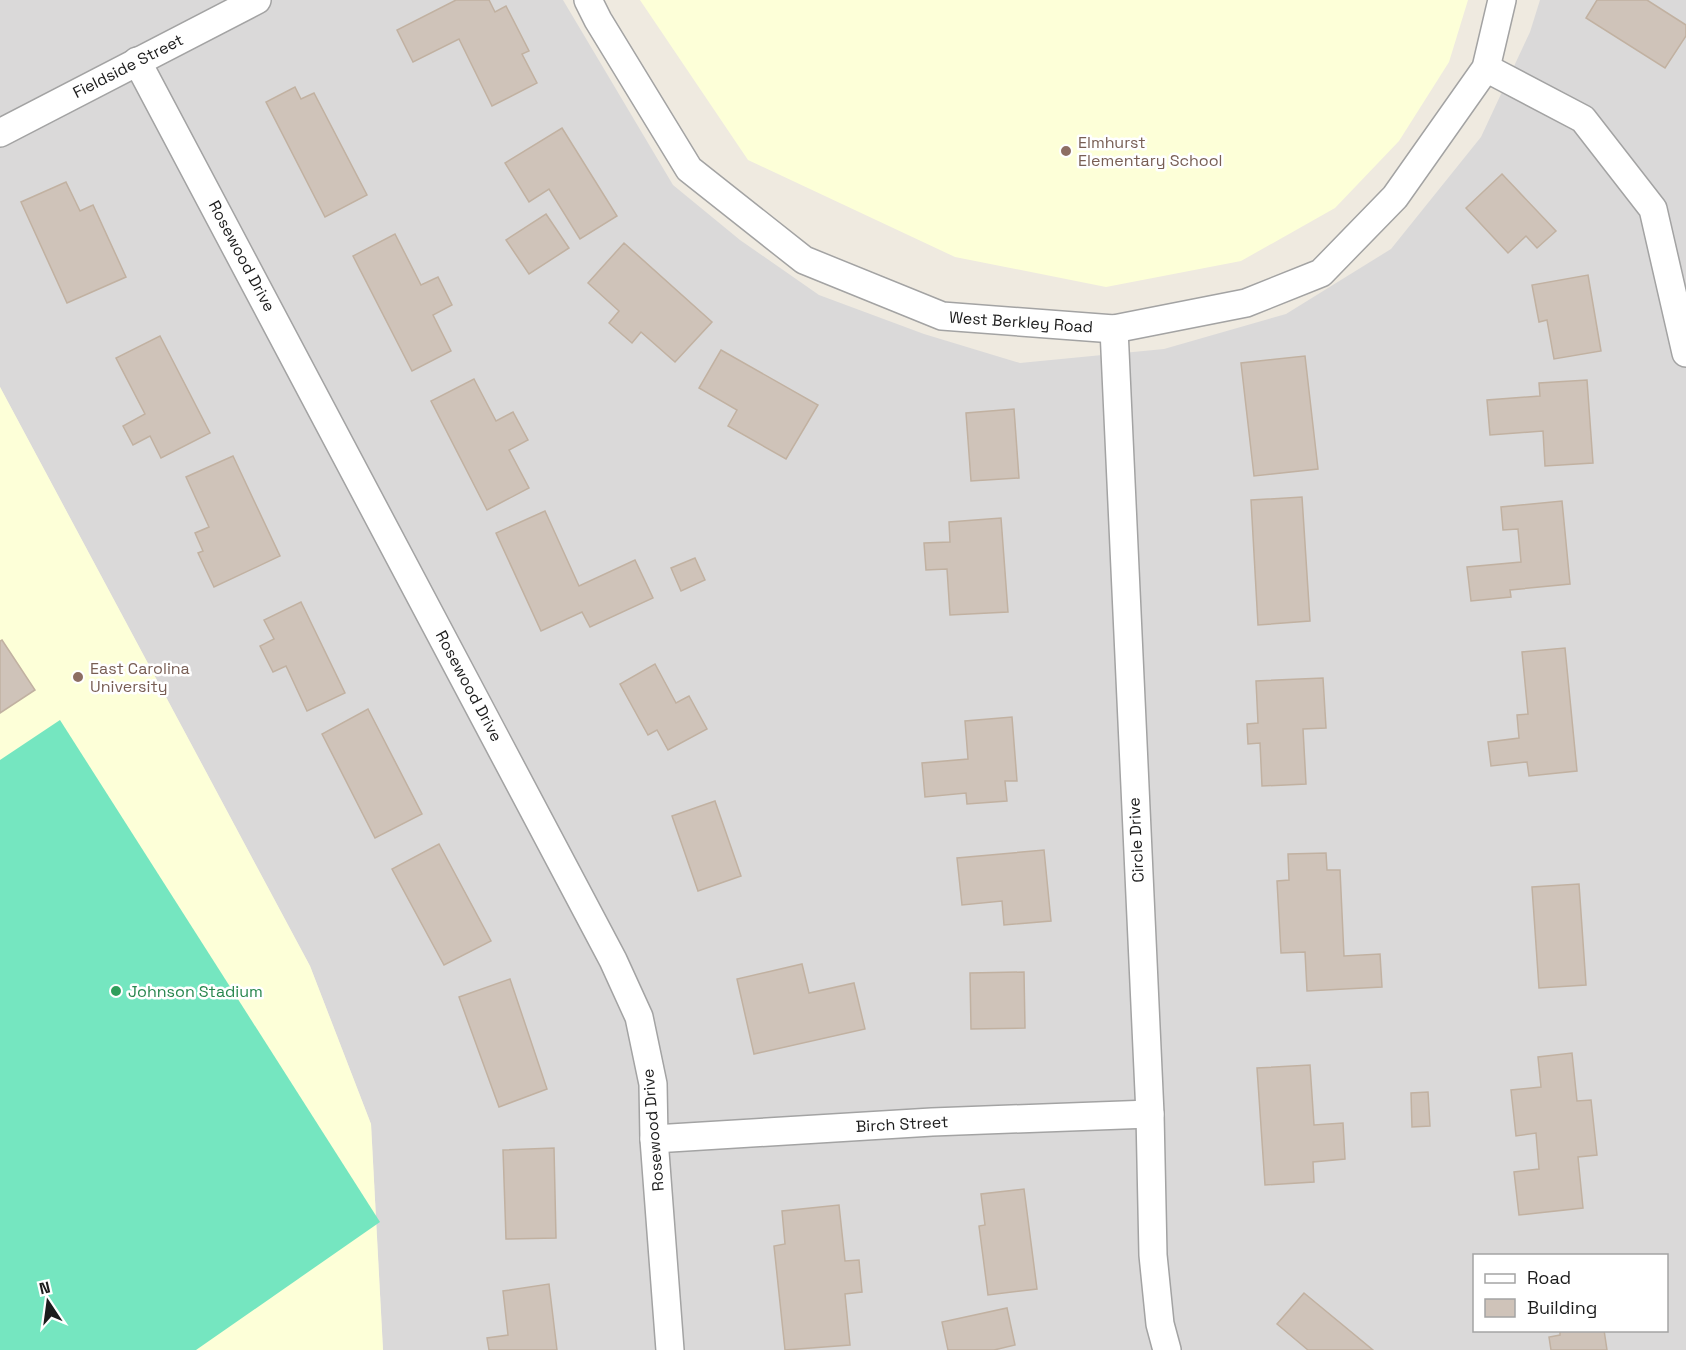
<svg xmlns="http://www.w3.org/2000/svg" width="1686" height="1350" viewBox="0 0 1686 1350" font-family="'Space Grotesk',sans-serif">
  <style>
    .residential { fill: #dad9d9; fill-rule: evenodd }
    .education { fill: #fdffd8 }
    .pitch { fill: #75e6c0 }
    .building { fill: #cfc3b9; stroke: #c1b1a1; stroke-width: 1.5 }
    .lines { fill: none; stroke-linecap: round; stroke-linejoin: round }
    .street-casing { stroke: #a3a3a3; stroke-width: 30 }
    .street { stroke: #fff; stroke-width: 27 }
    .education-dot { fill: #8d6e63; stroke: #fff; stroke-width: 2 }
    .leisure-dot { fill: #2e9e5b; stroke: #fff; stroke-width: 2 }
    .labels { text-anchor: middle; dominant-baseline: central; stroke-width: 5; stroke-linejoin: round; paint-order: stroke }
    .street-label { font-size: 16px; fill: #1c1c1c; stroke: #fff }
    .education-label { font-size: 16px; fill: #785e54; stroke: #fff; text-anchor: start }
    .leisure-label { font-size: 16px; fill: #27864d; stroke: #fff; text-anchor: start }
  </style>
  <rect width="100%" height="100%" fill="#efeae0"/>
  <path class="residential" d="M 0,0 L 563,0 L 673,185 L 740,240 L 819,295 L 924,334 L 1020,363 L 1164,349 L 1286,314 L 1391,249 L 1481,137 L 1530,32 L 1540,0 L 1686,0 L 1686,1350 L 383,1350 L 371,1124 L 310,966 L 0,387 ZM 1474,1256 L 1666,1256 L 1666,1330 L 1474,1330 Z"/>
  <g class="education">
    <path d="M 640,0 L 1468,0 L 1449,62 L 1399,141 L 1335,208 L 1241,261 L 1106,287 L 955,257 L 748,160 Z"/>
    <path d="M 0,387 L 310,966 L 371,1124 L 383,1350 L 0,1350 Z"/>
  </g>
  <path class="pitch" d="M 60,720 L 380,1222 L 196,1350 L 0,1350 L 0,760 Z"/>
  <g class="building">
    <path d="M 456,0 L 489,0 L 495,12 L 506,6 L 529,51 L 522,54 L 537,83 L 492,106 L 459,39 L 413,62 L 397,30 Z"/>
    <path d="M 1597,0 L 1647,0 L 1686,25 L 1686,36 L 1665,68 L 1586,18 Z"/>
    <path d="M 295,87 L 301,99 L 314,93 L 367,195 L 325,217 L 266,102 Z"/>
    <path d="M 562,128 L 617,216 L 580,239 L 549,189 L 529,202 L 505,163 Z"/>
    <path d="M 1502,174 L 1556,231 L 1537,248 L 1526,236 L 1508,253 L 1466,208 Z"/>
    <path d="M 66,182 L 80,211 L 93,205 L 126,277 L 67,303 L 21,202 Z"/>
    <path d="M 546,214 L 569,248 L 529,274 L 506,240 Z"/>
    <path d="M 395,234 L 421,285 L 438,277 L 452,305 L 433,315 L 451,351 L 412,371 L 353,256 Z"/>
    <path d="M 624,243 L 712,322 L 675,362 L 641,332 L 632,343 L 609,323 L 619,311 L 588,283 Z"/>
    <path d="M 1588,275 L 1601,351 L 1554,359 L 1547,320 L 1539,322 L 1532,285 Z"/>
    <path d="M 160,336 L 210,433 L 161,458 L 150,436 L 133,445 L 123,426 L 145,414 L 116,358 Z"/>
    <path d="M 721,350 L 818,405 L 786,459 L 728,426 L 737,410 L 699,388 Z"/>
    <path d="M 1305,356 L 1318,469 L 1254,476 L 1241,363 Z"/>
    <path d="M 474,379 L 496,421 L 513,412 L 528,440 L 509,450 L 529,488 L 487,510 L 431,401 Z"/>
    <path d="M 1587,380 L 1593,463 L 1545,466 L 1543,431 L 1490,435 L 1487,400 L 1540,396 L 1539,383 Z"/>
    <path d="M 1014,409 L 1019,478 L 971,481 L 966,413 Z"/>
    <path d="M 233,456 L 280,556 L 214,587 L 198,553 L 203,551 L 195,533 L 209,527 L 186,477 Z"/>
    <path d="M 1302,497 L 1310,621 L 1258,625 L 1251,500 Z"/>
    <path d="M 1562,501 L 1570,584 L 1510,590 L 1511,597 L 1471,601 L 1467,567 L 1521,562 L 1518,529 L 1503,530 L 1501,507 Z"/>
    <path d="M 545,511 L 579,586 L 635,560 L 653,598 L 590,627 L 582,612 L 541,631 L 496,533 Z"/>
    <path d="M 1001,518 L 1008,612 L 950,615 L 947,569 L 926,570 L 924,543 L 950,542 L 949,522 Z"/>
    <path d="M 695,558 L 705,580 L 681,591 L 671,568 Z"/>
    <path d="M 301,602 L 345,693 L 307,711 L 286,666 L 273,672 L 260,646 L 274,639 L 264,620 Z"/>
    <path d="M 2,640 L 35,690 L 0,713 L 0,641 Z"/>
    <path d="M 1565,648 L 1577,771 L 1529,776 L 1527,762 L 1491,766 L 1488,742 L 1519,738 L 1517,715 L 1528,714 L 1522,652 Z"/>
    <path d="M 655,664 L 676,703 L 689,696 L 707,729 L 668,750 L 657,730 L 648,735 L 620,684 Z"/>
    <path d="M 1323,678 L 1326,728 L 1303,729 L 1306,784 L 1262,786 L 1260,743 L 1248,744 L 1247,724 L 1258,723 L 1256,681 Z"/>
    <path d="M 368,709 L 422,814 L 375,838 L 322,734 Z"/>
    <path d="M 1012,717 L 1017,781 L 1005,781 L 1007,801 L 967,804 L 966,793 L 925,797 L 922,763 L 968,759 L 965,721 Z"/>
    <path d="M 715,801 L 741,876 L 698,891 L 672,816 Z"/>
    <path d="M 439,844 L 491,941 L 444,965 L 392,869 Z"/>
    <path d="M 1044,850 L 1051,921 L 1004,925 L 1002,901 L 962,905 L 957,858 Z"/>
    <path d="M 1326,853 L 1327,870 L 1340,870 L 1344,956 L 1380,954 L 1382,987 L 1307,991 L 1305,952 L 1281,953 L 1277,881 L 1289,880 L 1288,854 Z"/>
    <path d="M 1579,884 L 1586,985 L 1539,988 L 1532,887 Z"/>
    <path d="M 802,964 L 809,993 L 854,983 L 865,1029 L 754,1054 L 737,979 Z"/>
    <path d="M 1024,972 L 1025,1028 L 971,1029 L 970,973 Z"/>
    <path d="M 510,979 L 547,1089 L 499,1107 L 459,997 Z"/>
    <path d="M 1572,1053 L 1577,1101 L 1591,1100 L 1597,1155 L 1578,1157 L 1583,1208 L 1519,1215 L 1514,1172 L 1539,1169 L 1536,1133 L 1516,1136 L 1511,1090 L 1541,1087 L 1538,1057 Z"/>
    <path d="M 1310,1065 L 1314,1125 L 1343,1123 L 1345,1159 L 1313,1162 L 1314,1182 L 1265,1185 L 1257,1068 Z"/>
    <path d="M 1428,1092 L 1430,1126 L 1412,1127 L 1411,1093 Z"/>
    <path d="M 554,1148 L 556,1238 L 506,1239 L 503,1150 Z"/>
    <path d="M 1024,1189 L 1037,1289 L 988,1295 L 979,1226 L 985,1225 L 981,1194 Z"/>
    <path d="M 839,1205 L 845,1261 L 859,1260 L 862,1292 L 845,1294 L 850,1345 L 785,1350 L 774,1246 L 785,1244 L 782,1211 Z"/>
    <path d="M 549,1284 L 557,1350 L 489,1350 L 487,1338 L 508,1335 L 503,1291 Z"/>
    <path d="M 1304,1293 L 1373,1350 L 1308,1350 L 1277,1324 Z"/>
    <path d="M 1007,1308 L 1015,1345 L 994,1350 L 948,1350 L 942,1322 Z"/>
    <path d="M 1560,1330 L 1604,1330 L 1607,1350 L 1551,1350 L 1549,1337 L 1560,1335 Z"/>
  </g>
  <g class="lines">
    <defs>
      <g id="street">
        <path d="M 588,0 L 598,20 L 689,169 L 804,260 L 942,316 L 1114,329 L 1246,303 L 1321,273 L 1395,197 L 1486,68 L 1502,0"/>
        <path d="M 137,61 L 613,960 L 639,1017 L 653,1084 L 654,1139 L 670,1350"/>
        <path d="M 1486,68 L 1583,119 L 1653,209 L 1686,353"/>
        <path d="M 0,133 L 257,0"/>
        <path d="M 1114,329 L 1150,1114 L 1153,1255 L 1160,1324 L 1167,1350"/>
        <path d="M 654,1139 L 932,1122 L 1150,1114"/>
      </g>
    </defs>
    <use href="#street" class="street-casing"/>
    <use href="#street" class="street"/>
  </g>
  <g class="education-dot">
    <circle cx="1066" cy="151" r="6"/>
    <circle cx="78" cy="677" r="6"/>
  </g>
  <circle class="leisure-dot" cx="116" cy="991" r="6"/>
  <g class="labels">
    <g class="street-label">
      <text transform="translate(128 66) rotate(-27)">Fieldside Street</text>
      <text transform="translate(242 256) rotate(62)">Rosewood Drive</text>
      <text transform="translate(1021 322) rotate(4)">West Berkley Road</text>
      <text transform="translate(469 686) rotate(62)">Rosewood Drive</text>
      <text transform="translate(1136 840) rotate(-93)">Circle Drive</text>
      <text transform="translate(902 1124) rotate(-3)">Birch Street</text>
      <text transform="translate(653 1130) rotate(-95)">Rosewood Drive</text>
    </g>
    <g class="education-label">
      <text x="1078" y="142">Elmhurst<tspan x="1078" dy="18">Elementary School</tspan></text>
      <text x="90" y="668">East Carolina<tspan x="90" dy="18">University</tspan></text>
    </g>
    <g class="leisure-label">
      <text x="128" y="991">Johnson Stadium</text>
    </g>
  </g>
  <rect x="1473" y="1254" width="195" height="78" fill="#ffffff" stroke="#a4a4a4" stroke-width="1.5"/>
  <rect x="1485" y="1274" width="30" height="9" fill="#ffffff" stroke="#a4a4a4" stroke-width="1.5"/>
  <text x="1527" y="1284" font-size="18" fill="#1c1c1c">Road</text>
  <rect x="1485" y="1299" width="30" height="18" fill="#cfc3b9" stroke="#a4a4a4" stroke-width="1.5"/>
  <text x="1527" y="1314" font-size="18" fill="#1c1c1c">Building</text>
  <g transform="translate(48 1302) rotate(347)" stroke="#ffffff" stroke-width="4.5" paint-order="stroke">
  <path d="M0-4.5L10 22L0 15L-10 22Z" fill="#1c1c1c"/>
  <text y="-9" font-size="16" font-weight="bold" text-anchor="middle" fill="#1c1c1c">N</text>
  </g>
</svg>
